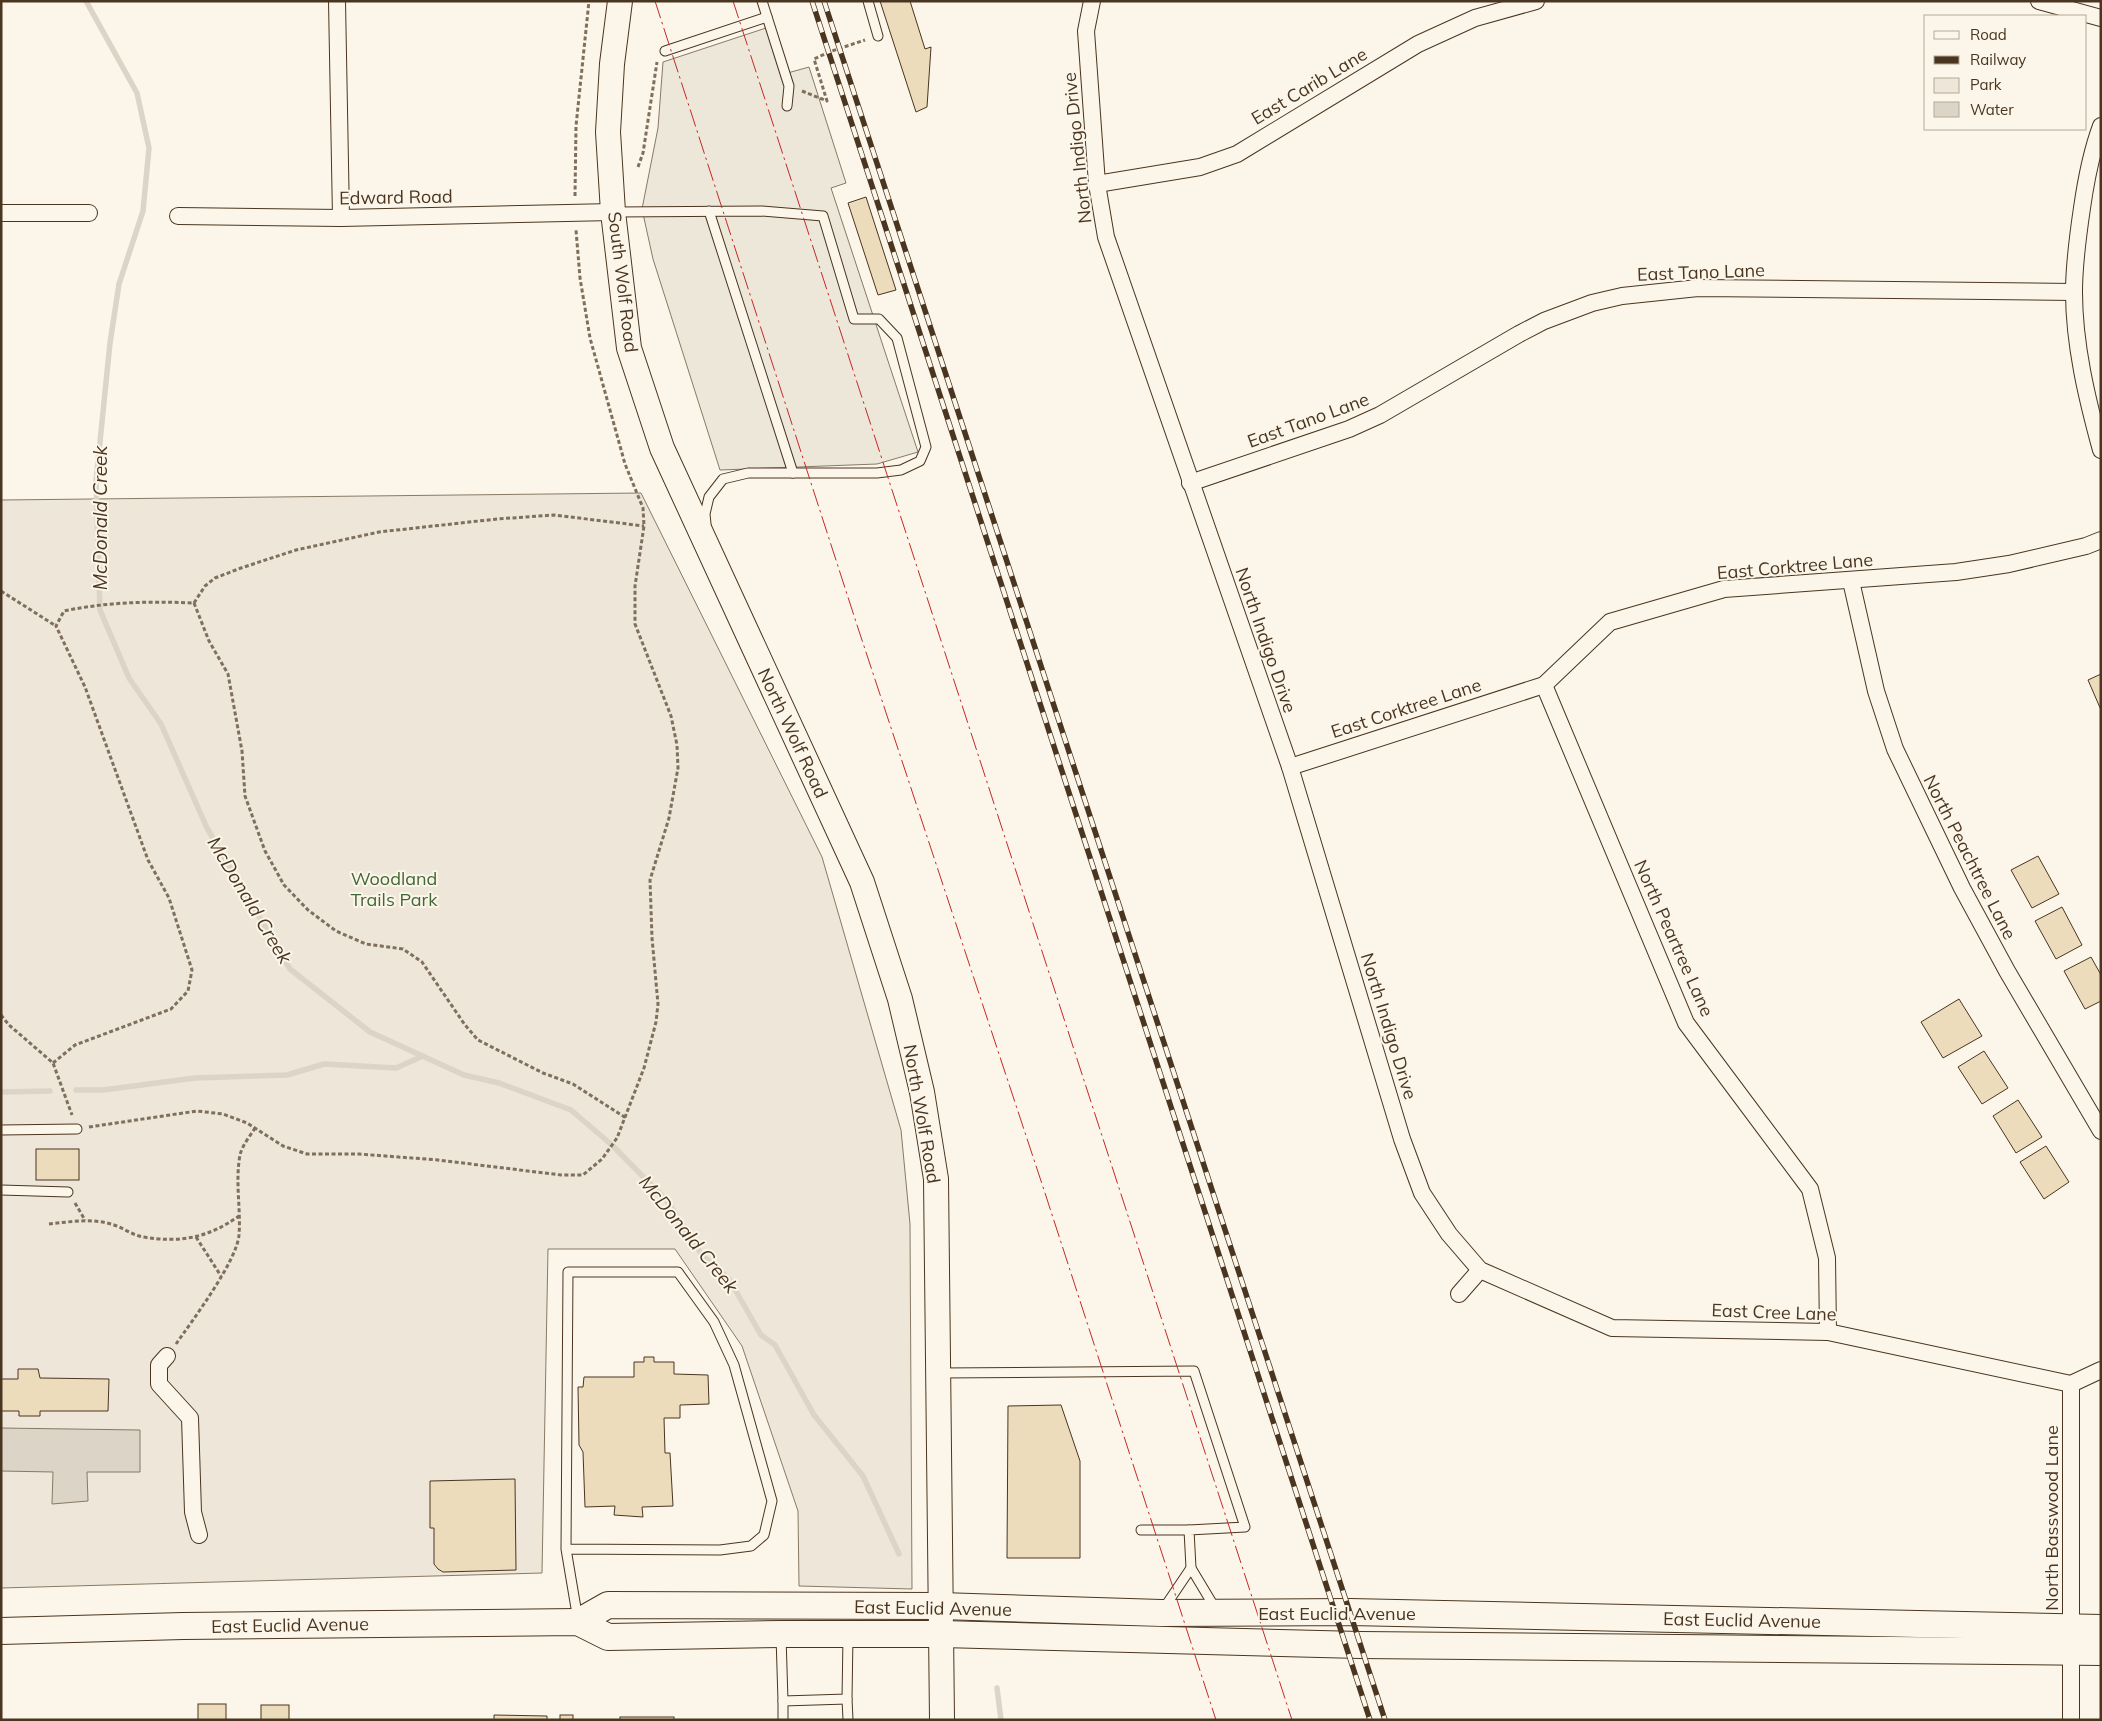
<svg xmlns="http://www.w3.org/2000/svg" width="2102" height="1721" viewBox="0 0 2102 1721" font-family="Mulish,sans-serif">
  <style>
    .green { fill: #ede6d9; stroke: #887966 }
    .parking { fill: #ede7d9; stroke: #887966 }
    .water { fill: #dcd4c6; stroke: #887966 }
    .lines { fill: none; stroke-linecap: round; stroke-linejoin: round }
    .stream { stroke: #dcd4c6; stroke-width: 5.5 }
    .building { fill: #ecdcbc; stroke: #4a3520 }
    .lane-casing { stroke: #4a3520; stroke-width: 11 }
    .street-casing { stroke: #4a3520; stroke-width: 18 }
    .secondary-casing { stroke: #4a3520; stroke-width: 26 }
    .primary-casing { stroke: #4a3520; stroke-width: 28 }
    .path { stroke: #7f6f5c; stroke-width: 3; stroke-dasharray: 4 2.5; stroke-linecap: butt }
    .lane { stroke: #fbf6e9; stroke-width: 9 }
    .street { stroke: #fbf6e9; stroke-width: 16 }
    .secondary { stroke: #fbf6e9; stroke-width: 24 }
    .primary { stroke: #fbf6e9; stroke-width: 26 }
    .rail-casing { stroke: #4a3520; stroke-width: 5.5 }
    .rail { stroke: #fbf6e9; stroke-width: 4; stroke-dasharray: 11; stroke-linecap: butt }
    .power { stroke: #c62828; stroke-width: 1; stroke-dasharray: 18 4 2.5 4; stroke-linecap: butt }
    .labels { text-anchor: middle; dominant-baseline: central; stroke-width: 4; stroke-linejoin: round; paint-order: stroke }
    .street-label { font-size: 18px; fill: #4a3520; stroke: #fbf6e9 }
    .park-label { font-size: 18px; fill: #436837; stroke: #fbf6e9 }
    .water-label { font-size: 19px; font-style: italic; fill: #4a3520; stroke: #fbf6e9 }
  </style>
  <rect width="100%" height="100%" fill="#fbf6e9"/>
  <path class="green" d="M 641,493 L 822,857 L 901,1130 L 910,1224 L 912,1589 L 799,1586 L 798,1511 L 742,1346 L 675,1249 L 548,1249 L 542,1573 L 1,1588 L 1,500 Z"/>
  <path class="parking" d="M 769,27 L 784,74 L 809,67 L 846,183 L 831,188 L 918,452 L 877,464 L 720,470 L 653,259 L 642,209 L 658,128 L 663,62 Z"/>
  <path class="water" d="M 1,1428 L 140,1430 L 140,1472 L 87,1472 L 88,1501 L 52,1504 L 53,1472 L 1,1471 Z"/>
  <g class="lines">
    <g class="stream">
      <path d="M 86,1 L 137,93 L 149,148 L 143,211 L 119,284 L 110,343 L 96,481 L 100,610 L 129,678 L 161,724 L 207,828 L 290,969 L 370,1032 L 464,1075 L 499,1083 L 571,1110 L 613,1146 L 668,1202 L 702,1255 L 729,1279 L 761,1335 L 775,1345 L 814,1415 L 863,1476 L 899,1554"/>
      <path d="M 76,1090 L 103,1090 L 195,1078 L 287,1075 L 324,1064 L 396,1068 L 423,1056"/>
      <path d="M 1,1092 L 50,1091"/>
      <path d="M 997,1688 L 1001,1720"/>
    </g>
  </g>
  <g class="building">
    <path d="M 880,1 L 910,1 L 925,49 L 931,47 L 927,107 L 916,112 Z"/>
    <path d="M 866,197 L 896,290 L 878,295 L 848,203 Z"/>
    <path d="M 2101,674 L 2101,710 L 2088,680 Z"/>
    <path d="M 2038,856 L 2059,894 L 2032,908 L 2011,870 Z"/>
    <path d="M 2062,907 L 2082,945 L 2056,959 L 2035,921 Z"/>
    <path d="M 2091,957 L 2101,975 L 2101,1001 L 2085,1009 L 2064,971 Z"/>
    <path d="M 1959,999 L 1982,1036 L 1943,1058 L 1921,1022 Z"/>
    <path d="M 1984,1051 L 2008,1088 L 1982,1104 L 1958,1067 Z"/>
    <path d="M 2018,1100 L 2042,1137 L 2016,1153 L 1993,1116 Z"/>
    <path d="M 2046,1146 L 2069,1182 L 2044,1199 L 2020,1162 Z"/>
    <rect x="36" y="1149" width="43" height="31"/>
    <path d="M 644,1357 L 654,1357 L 654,1362 L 674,1362 L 674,1374 L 708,1375 L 709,1404 L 680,1405 L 680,1418 L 664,1418 L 665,1453 L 670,1453 L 673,1506 L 642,1507 L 643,1517 L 614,1515 L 615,1506 L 585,1507 L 583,1452 L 579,1445 L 578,1387 L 583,1387 L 584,1377 L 634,1377 L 634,1362 L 644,1362 Z"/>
    <path d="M 18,1369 L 38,1369 L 40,1378 L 109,1379 L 108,1411 L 40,1411 L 40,1416 L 19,1416 L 19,1411 L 1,1411 L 1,1379 L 18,1379 Z"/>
    <path d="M 1061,1405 L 1080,1461 L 1080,1558 L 1007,1558 L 1008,1406 Z"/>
    <path d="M 515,1479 L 516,1570 L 443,1572 L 438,1569 L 434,1564 L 434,1528 L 430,1528 L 430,1481 Z"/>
    <rect x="198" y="1704" width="28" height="16"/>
    <rect x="261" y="1705" width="28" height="15"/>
    <path d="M 494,1715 L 547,1716 L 547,1720 L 494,1720 Z"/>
    <rect x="560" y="1715" width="13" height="5"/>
    <rect x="620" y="1717" width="54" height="3"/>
  </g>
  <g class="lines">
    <defs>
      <g id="lane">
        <path d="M 762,1 L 789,86 L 787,106"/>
        <path d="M 868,1 L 878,36"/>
        <path d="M 665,51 L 767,17"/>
        <path d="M 709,211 L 793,473"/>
        <path d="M 615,212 L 762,211 L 823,216 L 854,319 L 879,319 L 897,338 L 926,447 L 920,461 L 901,470 L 877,473 L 748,473 L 723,479 L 709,497 L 705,514 L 706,524"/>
        <path d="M 1,1130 L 77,1129"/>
        <path d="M 1,1190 L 68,1192"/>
        <path d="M 940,1373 L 1194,1371 L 1245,1527 L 1189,1530 L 1191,1568"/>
        <path d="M 1141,1530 L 1189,1530"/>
        <path d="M 566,1549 L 720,1550 L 751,1546 L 764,1535 L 772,1501 L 734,1365 L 714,1322 L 678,1272 L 568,1272 L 566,1549 L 578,1620"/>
        <path d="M 1164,1608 L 1191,1568 L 1215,1608"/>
        <path d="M 781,1636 L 783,1701 L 847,1699 L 848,1636"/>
        <path d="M 847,1699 L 848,1720"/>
        <path d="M 783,1701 L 783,1720"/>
      </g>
      <g id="street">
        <path d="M 337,1 L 341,218"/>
        <path d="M 1092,1 L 1086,31 L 1097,184 L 1106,237 L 1290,767 L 1402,1139 L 1422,1193 L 1449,1234 L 1480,1270 L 1612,1328 L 1828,1332 L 2071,1384 L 2101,1370"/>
        <path d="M 2039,1 L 2101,18"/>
        <path d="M 2101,126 C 2091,153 2086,180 2082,208 C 2078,235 2074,264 2074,292 C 2074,345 2087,399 2101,450"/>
        <path d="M 1097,184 L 1200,167 L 1237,154 L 1418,44 L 1475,18 L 1536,1"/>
        <path d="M 1,213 L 89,213"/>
        <path d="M 178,216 L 341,218 L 613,212"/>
        <path d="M 1190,483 L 1349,429 L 1380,415 L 1519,334 L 1544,321 L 1592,303 L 1622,296 L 1698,288 L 2074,292"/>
        <path d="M 1851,581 L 1876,691 L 1895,749 L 1962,888 L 2007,971 L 2101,1131"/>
        <path d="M 1544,685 L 1686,1023 L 1810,1189 L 1827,1258 L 1828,1332"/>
        <path d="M 1290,767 L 1544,685 L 1610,622 L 1724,589 L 1956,572 L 2009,564 L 2086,546 L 2101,540"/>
        <path d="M 1459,1294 L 1480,1270"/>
        <path d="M 167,1356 L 159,1365 L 159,1384 L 190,1418 L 193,1512 L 199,1535"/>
        <path d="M 2071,1384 L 2071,1720"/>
      </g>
      <path id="secondary" d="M 620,1 L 612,64 L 608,132 L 613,212 L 629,348 L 662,448 L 862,882 L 900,999 L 922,1092 L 936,1179 L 942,1720"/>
      <g id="primary">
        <path d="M 578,1622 L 608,1605 L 941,1606 L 1161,1613 L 1350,1612 L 2101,1628"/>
        <path d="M 1,1631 L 183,1626 L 578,1622 L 608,1637 L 781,1634 L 942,1634 L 1360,1645 L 2101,1652"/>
      </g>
    </defs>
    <use href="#lane" class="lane-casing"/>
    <use href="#street" class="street-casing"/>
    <use href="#secondary" class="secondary-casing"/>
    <use href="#primary" class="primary-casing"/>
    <g class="path">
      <path d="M 802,91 L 827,101 L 814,59 L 829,52 L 865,40"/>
      <path d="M 638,167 L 643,153 L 657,62"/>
      <path d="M 575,196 L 576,126 L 589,1"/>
      <path d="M 1,591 L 56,626"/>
      <path d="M 194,603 L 209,641 L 228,674 L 242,751 L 245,796 L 265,851 L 284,885 L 308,910 L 336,931 L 366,944 L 403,949 L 422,962 L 465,1025 L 478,1040 L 543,1073 L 573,1084 L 626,1118"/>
      <path d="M 194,603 L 205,586 L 215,578 L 241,568 L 296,550 L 379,532 L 497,519 L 554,515 L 644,526"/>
      <path d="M 1,1015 L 9,1025 L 53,1063 L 72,1115"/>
      <path d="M 53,1063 L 75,1045 L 171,1009 L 188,991 L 192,970 L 169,898 L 148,860 L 85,687 L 56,626 L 64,611 C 107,602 149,601 194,603"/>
      <path d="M 89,1127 L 197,1111 L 223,1114 L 247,1123 L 283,1146 L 307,1154 L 359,1154 L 438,1160 L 561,1175 L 583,1175 L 602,1159 L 617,1138 L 644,1068 L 656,1022 L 658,1004 L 652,938 L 650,880 L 669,818 L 678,768 L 677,745 L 671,716 L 635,624 L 635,586 L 644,526 L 643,508 L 625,464 L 590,338 L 580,278 L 576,230"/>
      <path d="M 75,1203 L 85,1220"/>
      <path d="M 49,1224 C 69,1222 90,1218 111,1224 C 122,1227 132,1235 143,1237 C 180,1243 208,1238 239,1216"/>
      <path d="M 196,1237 L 221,1276"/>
      <path d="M 176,1344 C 192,1321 237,1261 239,1235 C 241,1209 235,1182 240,1155 C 242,1146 250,1136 255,1128"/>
    </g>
    <use href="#lane" class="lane"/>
    <use href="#street" class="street"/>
    <use href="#secondary" class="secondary"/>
    <use href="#primary" class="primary"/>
    <defs>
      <g id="rail">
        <path d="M 812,1 L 1370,1720"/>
        <path d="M 824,1 L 1385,1720"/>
      </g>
    </defs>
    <use href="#rail" class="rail-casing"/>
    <use href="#rail" class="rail"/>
    <g class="power">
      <path d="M 655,1 L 857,625 L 1045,1193 L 1216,1720"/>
      <path d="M 733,1 L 1292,1720"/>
    </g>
  </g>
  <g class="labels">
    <g class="street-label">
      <text transform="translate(1309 86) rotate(-31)">East Carib Lane</text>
      <text transform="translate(1077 148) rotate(-96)">North Indigo Drive</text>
      <text transform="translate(396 197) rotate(-1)">Edward Road</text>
      <text transform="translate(1701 272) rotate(-2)">East Tano Lane</text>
      <text transform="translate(623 282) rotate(83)">South Wolf Road</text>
      <text transform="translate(1308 420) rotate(-20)">East Tano Lane</text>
      <text transform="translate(1795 566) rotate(-5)">East Corktree Lane</text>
      <text transform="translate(1266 640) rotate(71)">North Indigo Drive</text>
      <text transform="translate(1406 708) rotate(-18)">East Corktree Lane</text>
      <text transform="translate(793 733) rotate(65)">North Wolf Road</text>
      <text transform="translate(1970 857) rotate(63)">North Peachtree Lane</text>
      <text transform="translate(1674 938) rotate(66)">North Peartree Lane</text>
      <text transform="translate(1389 1026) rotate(73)">North Indigo Drive</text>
      <text transform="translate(922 1114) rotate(80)">North Wolf Road</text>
      <text transform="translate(1774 1312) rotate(2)">East Cree Lane</text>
      <text transform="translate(2051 1518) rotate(-90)">North Basswood Lane</text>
      <text transform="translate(933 1608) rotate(1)">East Euclid Avenue</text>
      <text x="1337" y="1613">East Euclid Avenue</text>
      <text transform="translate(1742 1620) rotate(1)">East Euclid Avenue</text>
      <text transform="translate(290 1625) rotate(-1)">East Euclid Avenue</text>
    </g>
    <g class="park-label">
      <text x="394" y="878">Woodland<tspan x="394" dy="21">Trails Park</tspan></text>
    </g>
    <g class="water-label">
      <text transform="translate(100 518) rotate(-90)">McDonald Creek</text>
      <text transform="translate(250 900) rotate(59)">McDonald Creek</text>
      <text transform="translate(689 1234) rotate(51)">McDonald Creek</text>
    </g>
  </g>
  <rect width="2102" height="1721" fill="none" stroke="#4a3520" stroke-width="5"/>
  <rect x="1924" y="15" width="162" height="115" fill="#fbf6e9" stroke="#b4a999"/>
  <rect x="1934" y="31" width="25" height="8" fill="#fbf6e9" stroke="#b4a999"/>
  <text x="1970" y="40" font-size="15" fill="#4a3520">Road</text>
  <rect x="1934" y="56" width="25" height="8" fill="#4a3520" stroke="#b4a999"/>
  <text x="1970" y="65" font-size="15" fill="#4a3520">Railway</text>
  <rect x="1934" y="78" width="25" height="15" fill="#ede6d9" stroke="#b4a999"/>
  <text x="1970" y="90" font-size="15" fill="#4a3520">Park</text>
  <rect x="1934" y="102" width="25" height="15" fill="#dcd4c6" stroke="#b4a999"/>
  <text x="1970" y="115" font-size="15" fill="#4a3520">Water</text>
</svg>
